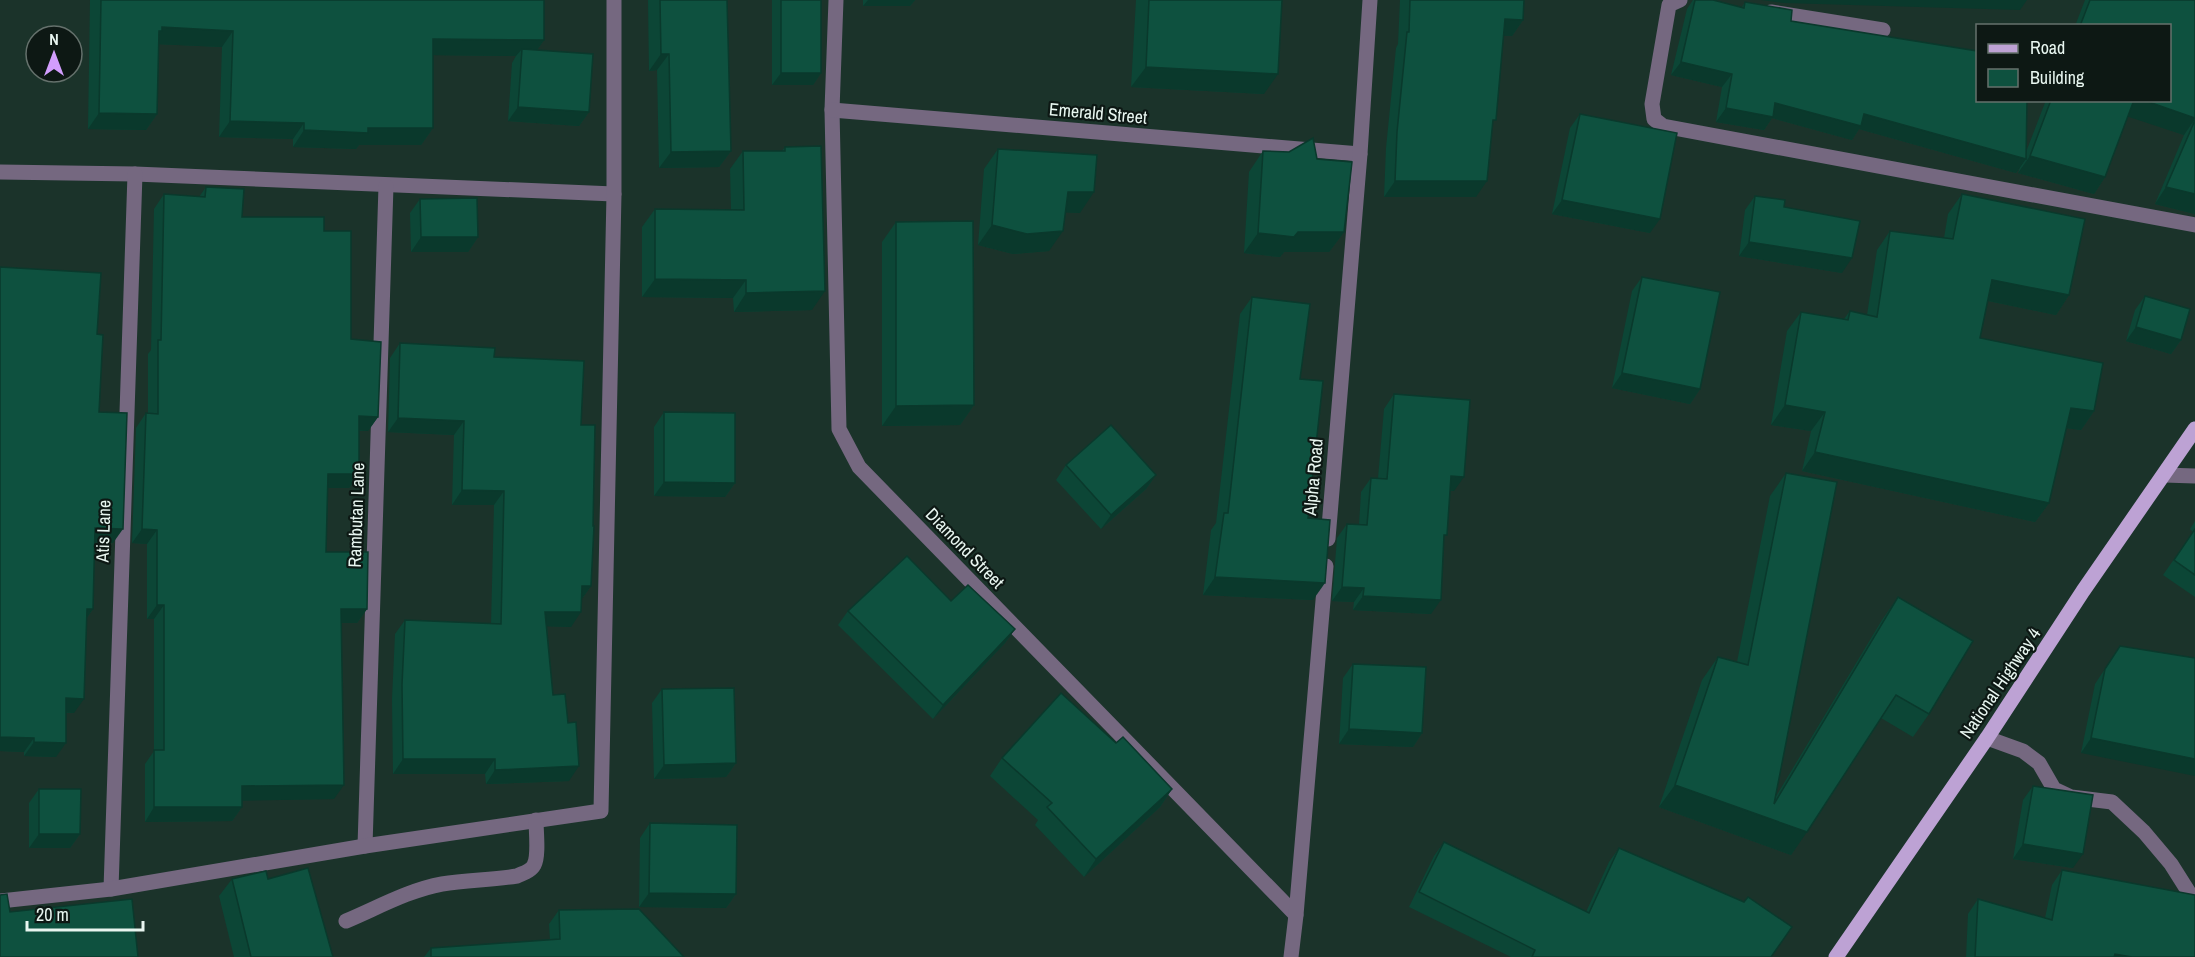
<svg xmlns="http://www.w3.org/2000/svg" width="2195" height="957" viewBox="0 0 2195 957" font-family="'Archivo Narrow',sans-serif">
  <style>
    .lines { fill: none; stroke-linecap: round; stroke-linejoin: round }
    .minor { stroke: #756880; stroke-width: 15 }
    .major { stroke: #bda2d4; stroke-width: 15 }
    .wall { fill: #0c4636 }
    .shaded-wall { fill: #0a392c }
    .building { fill: #0e513f; stroke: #0a392c; stroke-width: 1.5 }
    .labels { text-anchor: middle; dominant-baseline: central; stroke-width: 4.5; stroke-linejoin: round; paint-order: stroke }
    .street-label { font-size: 18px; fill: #e8f6f0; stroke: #0d1814 }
  </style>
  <rect width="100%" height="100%" fill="#1b332a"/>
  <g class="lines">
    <g class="minor">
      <path d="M 836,0 L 832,110 L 839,429 L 859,467 L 1296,915"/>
      <path d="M 1680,0 L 1669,5 L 1652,104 L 1654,119 L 1663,126 L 2195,225"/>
      <path d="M 1771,12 L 1883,30"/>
      <path d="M 832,110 L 1360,154"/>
      <path d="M 0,172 L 135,174 L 614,194"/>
      <path d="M 2164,475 L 2195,476"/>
      <path d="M 1328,539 L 1360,154 L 1370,0"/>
      <path d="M 1987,738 L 2023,751 L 2039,763 L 2054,789 L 2071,797 L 2112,802 L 2144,832 L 2171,864 L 2195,902"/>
      <path d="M 365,846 L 386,186"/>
      <path d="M 111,889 L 135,174"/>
      <path d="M 0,901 L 111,889 L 365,846 L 601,811 L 614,194 L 614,0"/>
      <path d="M 346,921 C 377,908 409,890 442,884 C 467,880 493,880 517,876 C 523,873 531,871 534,865 C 539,856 536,831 536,820"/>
      <path d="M 1291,957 L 1296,915 L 1326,566"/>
    </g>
    <path class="major" d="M 1836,957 L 1987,738 L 2083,591 L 2195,429"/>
  </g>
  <g class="wall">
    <path d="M 90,0 L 544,0 L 544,40 L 537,50 L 589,112 L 579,126 L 508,121 L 512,63 L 516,56 L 433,55 L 433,128 L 421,145 L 359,145 L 356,149 L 293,147 L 293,139 L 219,137 L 222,47 L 158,44 L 157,114 L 146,130 L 88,129 Z"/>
    <path d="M 648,0 L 727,0 L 731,151 L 719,167 L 659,168 L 657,70 L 649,71 Z"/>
    <path d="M 772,0 L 821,0 L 821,73 L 813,85 L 772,85 Z"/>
    <path d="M 863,0 L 915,0 L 910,6 L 863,6 Z"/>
    <path d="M 1136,0 L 1282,0 L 1264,94 L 1131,87 Z"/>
    <path d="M 1400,0 L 1524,0 L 1523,20 L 1512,36 L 1503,35 L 1492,126 L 1476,197 L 1384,197 L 1386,148 L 1396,48 L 1398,44 Z"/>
    <path d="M 1693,0 L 1713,0 L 1742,7 L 1745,2 L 1791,21 L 2026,152 L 2046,100 L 2169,100 L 2169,26 L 2075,26 L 2085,0 L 2195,0 L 2195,214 L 2155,204 L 2184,135 L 2128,116 L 2105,177 L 2094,194 L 2018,173 L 2020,167 L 2016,173 L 1859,129 L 1852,140 L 1772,118 L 1764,130 L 1716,122 L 1722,87 L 1671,75 L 1687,9 Z"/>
    <path d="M 1580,114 L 1650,233 L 1552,214 L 1570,128 Z"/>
    <path d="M 785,147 L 812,310 L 734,312 L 733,298 L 642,297 L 642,227 L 655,209 L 731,210 L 730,169 L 743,151 L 782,151 Z"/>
    <path d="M 998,149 L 1080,213 L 1065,212 L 1049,251 L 1013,254 L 978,245 L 984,169 Z"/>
    <path d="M 1263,151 L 1317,159 L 1344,232 L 1329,252 L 1284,252 L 1280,257 L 1244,253 L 1249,172 Z"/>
    <path d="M 206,187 L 242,217 L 324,231 L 351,339 L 378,417 L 368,431 L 359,431 L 359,474 L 349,488 L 328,488 L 326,552 L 367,609 L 357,623 L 341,623 L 334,799 L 242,800 L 242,807 L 232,821 L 145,822 L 145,764 L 154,751 L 154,619 L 147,619 L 147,544 L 132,543 L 136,428 L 146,413 L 148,413 L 148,354 L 151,350 L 154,209 L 164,194 L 199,197 Z"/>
    <path d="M 1962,194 L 2069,295 L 2056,315 L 1988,301 L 1980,338 L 2094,411 L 2081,430 L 2066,428 L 2049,503 L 2035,522 L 1802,471 L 1811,431 L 1771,425 L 1787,331 L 1801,312 L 1844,319 L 1850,311 L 1867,315 L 1877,250 L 1890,231 L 1944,238 L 1948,214 Z"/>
    <path d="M 1755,196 L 1784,207 L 1842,273 L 1739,256 L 1745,210 Z"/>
    <path d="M 420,199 L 478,237 L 468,252 L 411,252 L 410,213 Z"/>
    <path d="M 896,222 L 974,405 L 960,425 L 882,426 L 882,242 Z"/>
    <path d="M 0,267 L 97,334 L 99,412 L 113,543 L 94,542 L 93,609 L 86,619 L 74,713 L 66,713 L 56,757 L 24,756 L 24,752 L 0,751 Z"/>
    <path d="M 1642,277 L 1700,389 L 1690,404 L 1612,388 L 1632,291 Z"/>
    <path d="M 2145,296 L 2181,340 L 2171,354 L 2126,341 L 2135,310 Z"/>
    <path d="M 1252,297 L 1300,379 L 1313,600 L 1203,595 L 1211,530 L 1216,523 L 1240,314 Z"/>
    <path d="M 400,343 L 494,357 L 581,425 L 591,586 L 581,600 L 571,627 L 547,626 L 553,695 L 569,781 L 486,784 L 485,774 L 393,774 L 392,699 L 395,634 L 405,620 L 491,624 L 494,505 L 452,505 L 454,435 L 388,432 L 390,358 Z"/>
    <path d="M 1394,394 L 1454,491 L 1450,491 L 1444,540 L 1431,614 L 1353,610 L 1354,602 L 1332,601 L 1337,538 L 1347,524 L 1359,525 L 1361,492 L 1371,478 L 1378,478 L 1384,409 Z"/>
    <path d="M 664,412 L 735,483 L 725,497 L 654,496 L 654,427 Z"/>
    <path d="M 1066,465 L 1156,475 L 1146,489 L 1101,529 L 1056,480 Z"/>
    <path d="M 1786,473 L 1775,798 L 1882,620 L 1898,597 L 1929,714 L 1913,737 L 1881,718 L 1791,855 L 1659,807 L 1702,680 L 1718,657 L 1737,662 L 1770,496 Z"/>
    <path d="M 2195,521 L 2195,597 L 2163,575 L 2193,532 L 2190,529 Z"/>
    <path d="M 951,601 L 1015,629 L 1005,643 L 933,719 L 838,625 L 848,611 Z"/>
    <path d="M 2120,646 L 2195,658 L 2081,753 L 2095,684 Z"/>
    <path d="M 1353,664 L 1422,733 L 1413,747 L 1339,744 L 1343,678 Z"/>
    <path d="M 662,689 L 736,763 L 726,777 L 654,779 L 652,703 Z"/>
    <path d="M 1116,743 L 1172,789 L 1160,807 L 1084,877 L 1035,825 L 1038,820 L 990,776 L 1002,758 Z"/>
    <path d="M 2033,786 L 2073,868 L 2013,859 L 2023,800 Z"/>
    <path d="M 39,789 L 80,834 L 70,848 L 29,848 L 29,803 Z"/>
    <path d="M 650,823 L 736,894 L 726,908 L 639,907 L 640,838 Z"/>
    <path d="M 1444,842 L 1586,912 L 1609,862 L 1619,848 L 1771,957 L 1511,957 L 1409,907 L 1434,856 Z"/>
    <path d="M 2062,870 L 2195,957 L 1966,957 L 1968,914 L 1978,899 L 2045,918 L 2052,885 Z"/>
    <path d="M 232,879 L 268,879 L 333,957 L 234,957 L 219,896 Z"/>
    <path d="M 559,910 L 684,957 L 424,957 L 431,948 L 550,940 L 549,924 Z"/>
  </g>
  <g class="shaded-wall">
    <path d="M 868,0 L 915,0 L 910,6 L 863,6 Z"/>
    <path d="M 1761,0 L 2027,0 L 2020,10 L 1784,3 Z"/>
    <path d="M 1505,19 L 1523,20 L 1512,36 L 1494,35 Z"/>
    <path d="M 162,27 L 233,31 L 222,47 L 153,44 L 147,48 Z"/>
    <path d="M 433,39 L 544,40 L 532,57 L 522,49 L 516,56 L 422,55 Z"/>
    <path d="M 661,54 L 669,54 L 657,70 L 649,71 Z"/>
    <path d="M 1681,62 L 1732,74 L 1722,87 L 1671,75 Z"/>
    <path d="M 1146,67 L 1278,74 L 1264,94 L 1131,87 Z"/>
    <path d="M 781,73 L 821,73 L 813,85 L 772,85 Z"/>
    <path d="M 2133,100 L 2143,100 L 2195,118 L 2195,119 L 2184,135 L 2123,115 Z"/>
    <path d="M 1775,103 L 1864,114 L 2026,159 L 2016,173 L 1859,129 L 1852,140 L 1772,118 L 1764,130 L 1716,122 L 1726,108 Z"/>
    <path d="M 518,107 L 589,112 L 579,126 L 508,121 Z"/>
    <path d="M 99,113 L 157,114 L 146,130 L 88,129 Z"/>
    <path d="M 230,121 L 304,123 L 293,139 L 219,137 Z"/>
    <path d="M 368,128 L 433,128 L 421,145 L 359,145 L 356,149 L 293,147 L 304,130 Z"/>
    <path d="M 731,151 L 719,167 L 659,168 L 671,152 Z"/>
    <path d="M 2030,156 L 2105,177 L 2094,194 L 2018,173 Z"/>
    <path d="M 1395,181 L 1487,181 L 1476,197 L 1384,197 Z"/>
    <path d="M 2166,187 L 2195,194 L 2195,214 L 2155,204 Z"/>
    <path d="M 1068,192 L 1094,192 L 1080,213 L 1054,212 Z"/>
    <path d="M 1562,200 L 1660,219 L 1650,233 L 1552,214 Z"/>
    <path d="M 992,225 L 1063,231 L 1049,251 L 1013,254 L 978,245 Z"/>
    <path d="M 1298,232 L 1344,232 L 1329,252 L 1284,252 L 1280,257 L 1244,253 L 1258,233 Z"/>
    <path d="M 421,237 L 478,237 L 468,252 L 411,252 Z"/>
    <path d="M 1749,242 L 1852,258 L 1842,273 L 1739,256 Z"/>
    <path d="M 655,279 L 746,280 L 733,298 L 642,297 Z"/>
    <path d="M 1992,280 L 2069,295 L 2056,315 L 1979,299 Z"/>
    <path d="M 825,291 L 812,310 L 734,312 L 746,293 Z"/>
    <path d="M 2136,327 L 2181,340 L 2171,354 L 2126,341 Z"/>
    <path d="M 1622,373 L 1700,389 L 1690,404 L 1612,388 Z"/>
    <path d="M 974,405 L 960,425 L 882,426 L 896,406 Z"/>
    <path d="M 1785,405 L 1825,412 L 1811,431 L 1771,425 Z"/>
    <path d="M 2071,408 L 2094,411 L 2081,430 L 2057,427 Z"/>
    <path d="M 359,416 L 378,417 L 368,431 L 349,430 Z"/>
    <path d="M 398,418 L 464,421 L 454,435 L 388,432 Z"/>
    <path d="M 1815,452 L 2049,503 L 2035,522 L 1802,471 Z"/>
    <path d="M 328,474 L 359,474 L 349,488 L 318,488 Z"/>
    <path d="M 1156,475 L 1146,489 L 1101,529 L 1111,515 Z"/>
    <path d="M 1451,476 L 1464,477 L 1454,491 L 1441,490 Z"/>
    <path d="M 664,482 L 735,483 L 725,497 L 654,496 Z"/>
    <path d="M 462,490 L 504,491 L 494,505 L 452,505 Z"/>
    <path d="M 95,528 L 123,529 L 113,543 L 85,542 Z"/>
    <path d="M 142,529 L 157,530 L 147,544 L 132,543 Z"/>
    <path d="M 1215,577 L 1325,583 L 1313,600 L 1203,595 Z"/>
    <path d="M 582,586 L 591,586 L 581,600 Z"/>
    <path d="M 1342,587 L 1364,588 L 1354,602 L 1332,601 Z"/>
    <path d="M 1363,596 L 1441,600 L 1431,614 L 1353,610 Z"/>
    <path d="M 157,605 L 164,605 L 154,619 L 147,619 Z"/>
    <path d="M 87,609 L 93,609 L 83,623 Z"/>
    <path d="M 341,609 L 367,609 L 357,623 L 331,623 Z"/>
    <path d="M 545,612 L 581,612 L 571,627 L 536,626 Z"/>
    <path d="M 1015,629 L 1005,643 L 933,719 L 943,705 Z"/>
    <path d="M 66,698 L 84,699 L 74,713 L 57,712 Z"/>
    <path d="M 1349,729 L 1422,733 L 1413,747 L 1339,744 Z"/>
    <path d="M 0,737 L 34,738 L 24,752 L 0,751 Z"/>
    <path d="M 2091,738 L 2195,759 L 2195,776 L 2081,753 Z"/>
    <path d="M 34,742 L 66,743 L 56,757 L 24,756 Z"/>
    <path d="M 403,759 L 495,759 L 485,774 L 393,774 Z"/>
    <path d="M 736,763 L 726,777 L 654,779 L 664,765 Z"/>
    <path d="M 579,766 L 569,781 L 486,784 L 495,770 Z"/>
    <path d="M 344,785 L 334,799 L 232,801 L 242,786 Z"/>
    <path d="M 1675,785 L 1807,832 L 1791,855 L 1659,807 Z"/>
    <path d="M 1172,789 L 1160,807 L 1084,877 L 1096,859 Z"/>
    <path d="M 154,807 L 242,807 L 232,821 L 145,822 Z"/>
    <path d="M 39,834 L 80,834 L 70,848 L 29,848 Z"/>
    <path d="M 2023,844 L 2083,854 L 2073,868 L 2013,859 Z"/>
    <path d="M 649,893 L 736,894 L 726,908 L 639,907 Z"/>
    <path d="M 2115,954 L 2132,957 L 2112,957 Z"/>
  </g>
  <g class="building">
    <path d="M 101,0 L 544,0 L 544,40 L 433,39 L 433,128 L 368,128 L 368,133 L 304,130 L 304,123 L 230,121 L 233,31 L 162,27 L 162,31 L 159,31 L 157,114 L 99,113 Z"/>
    <path d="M 660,0 L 727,0 L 731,151 L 671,152 L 669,54 L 661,54 Z"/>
    <rect x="781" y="0" width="40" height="73"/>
    <path d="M 1149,0 L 1282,0 L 1278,74 L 1146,67 Z"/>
    <path d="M 1410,0 L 1524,0 L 1523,20 L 1505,19 L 1496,120 L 1493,120 L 1487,181 L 1395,181 L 1397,132 L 1407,32 L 1409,32 Z"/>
    <path d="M 1695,0 L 1713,0 L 1744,8 L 1745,2 L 1792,10 L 1791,21 L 1977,51 L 1977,100 L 2027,100 L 2026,159 L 1864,114 L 1861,126 L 1775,103 L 1773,117 L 1726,108 L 1732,74 L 1681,62 Z"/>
    <path d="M 2090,0 L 2195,0 L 2195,118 L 2143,100 L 2169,100 L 2169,26 L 2080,26 Z"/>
    <path d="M 522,49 L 593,54 L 589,112 L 518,107 Z"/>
    <path d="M 2051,100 L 2134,100 L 2105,177 L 2030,156 Z"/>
    <path d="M 1580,114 L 1677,133 L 1660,219 L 1562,200 Z"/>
    <path d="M 2195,120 L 2195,194 L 2166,187 Z"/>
    <path d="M 1313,138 L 1317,159 L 1352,162 L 1344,232 L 1298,232 L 1294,237 L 1258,233 L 1263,151 L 1289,152 Z"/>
    <path d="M 821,146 L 825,291 L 746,293 L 746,280 L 655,279 L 655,209 L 744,210 L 743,151 L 785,151 L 785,147 Z"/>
    <path d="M 998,149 L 1097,155 L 1094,192 L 1068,192 L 1063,231 L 1027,234 L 992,225 Z"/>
    <path d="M 206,187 L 244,189 L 242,217 L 324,217 L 324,231 L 351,231 L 351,339 L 381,342 L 378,417 L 359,416 L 359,474 L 328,474 L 326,552 L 368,552 L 367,609 L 341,609 L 344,785 L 242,786 L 242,807 L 154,807 L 154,750 L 164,750 L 164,605 L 157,605 L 157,530 L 142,529 L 146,413 L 158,414 L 158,340 L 161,340 L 164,194 L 205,197 Z"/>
    <path d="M 1962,194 L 2085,219 L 2069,295 L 1992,280 L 1980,338 L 2103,363 L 2094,411 L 2071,408 L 2049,503 L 1815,452 L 1825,412 L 1785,405 L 1801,312 L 1848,320 L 1850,311 L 1877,317 L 1890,231 L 1953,239 Z"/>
    <path d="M 1755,196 L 1785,200 L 1784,207 L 1860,221 L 1852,258 L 1749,242 Z"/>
    <path d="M 477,198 L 478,237 L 421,237 L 420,199 Z"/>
    <path d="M 973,221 L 974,405 L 896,406 L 896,222 Z"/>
    <path d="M 0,267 L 101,273 L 97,334 L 103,335 L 99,412 L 127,413 L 123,529 L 95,528 L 93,609 L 87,609 L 84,699 L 66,698 L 66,743 L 34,742 L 34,738 L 0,737 Z"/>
    <path d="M 1642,277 L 1720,292 L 1700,389 L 1622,373 Z"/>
    <path d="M 2145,296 L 2190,309 L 2181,340 L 2136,327 Z"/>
    <path d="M 1252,297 L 1310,304 L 1300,379 L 1323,381 L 1308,518 L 1330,520 L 1325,583 L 1215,577 L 1224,513 L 1228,513 Z"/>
    <path d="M 400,343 L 495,348 L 494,357 L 584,361 L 581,425 L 595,425 L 593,526 L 594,526 L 591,586 L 582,586 L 581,612 L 545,612 L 553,695 L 565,694 L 568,723 L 576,722 L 579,766 L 495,770 L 495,759 L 403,759 L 402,685 L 405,620 L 501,624 L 504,491 L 462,490 L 464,421 L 398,418 Z"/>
    <path d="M 1394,394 L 1470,400 L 1464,477 L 1451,476 L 1447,535 L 1444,535 L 1441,600 L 1363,596 L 1364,588 L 1342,587 L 1347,524 L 1367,525 L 1371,478 L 1387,479 Z"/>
    <path d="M 664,412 L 735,413 L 735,483 L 664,482 Z"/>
    <path d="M 1111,425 L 1156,475 L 1111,515 L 1066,465 Z"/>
    <path d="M 1786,473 L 1837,482 L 1774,804 L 1898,597 L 1973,641 L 1929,714 L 1896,695 L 1807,832 L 1675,785 L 1718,657 L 1748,665 Z"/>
    <path d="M 2195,529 L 2195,575 L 2174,560 Z"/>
    <path d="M 907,556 L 951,601 L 968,585 L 1015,629 L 943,705 L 848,611 Z"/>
    <path d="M 2120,646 L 2195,658 L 2195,759 L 2091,738 L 2105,669 Z"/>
    <path d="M 1353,664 L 1426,667 L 1422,733 L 1349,729 Z"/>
    <path d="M 734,688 L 736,763 L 664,765 L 662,689 Z"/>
    <path d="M 1061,693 L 1116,743 L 1123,737 L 1172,789 L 1096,859 L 1047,807 L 1052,803 L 1002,758 Z"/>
    <path d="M 2033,786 L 2093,795 L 2083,854 L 2023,844 Z"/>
    <path d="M 39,789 L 81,789 L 80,834 L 39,834 Z"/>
    <path d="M 650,823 L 737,825 L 736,894 L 649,893 Z"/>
    <path d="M 1444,842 L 1589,913 L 1619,848 L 1744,902 L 1748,897 L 1792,927 L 1771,957 L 1532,957 L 1535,950 L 1419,892 Z"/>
    <path d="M 308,868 L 333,957 L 251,957 L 232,879 L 266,871 L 268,879 Z"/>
    <path d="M 2062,870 L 2195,895 L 2195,957 L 2132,957 L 2115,954 L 2114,957 L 1975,957 L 1978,899 L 2052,920 Z"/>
    <path d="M 7,894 L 10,912 L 132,899 L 138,957 L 0,957 L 0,895 Z"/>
    <path d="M 639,909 L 684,957 L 431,957 L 431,948 L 560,939 L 559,910 Z"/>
  </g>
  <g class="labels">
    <g class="street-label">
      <text transform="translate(1098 113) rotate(5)">Emerald Street</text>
      <text transform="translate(1313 477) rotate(-85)">Alpha Road</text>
      <text transform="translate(356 515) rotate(-88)">Rambutan Lane</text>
      <text transform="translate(103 531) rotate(-88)">Atis Lane</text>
      <text transform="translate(965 548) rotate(46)">Diamond Street</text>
      <text transform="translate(2000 683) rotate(-56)">National Highway 4</text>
    </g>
  </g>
  <rect x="1976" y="24" width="195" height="78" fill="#0d1814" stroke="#65716c" stroke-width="1.5"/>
  <rect x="1988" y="44" width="30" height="9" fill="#bda2d4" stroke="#65716c" stroke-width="1.5"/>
  <text x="2030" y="54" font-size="18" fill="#e8f6f0">Road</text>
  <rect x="1988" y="69" width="30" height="18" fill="#0e513f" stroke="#65716c" stroke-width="1.5"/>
  <text x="2030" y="84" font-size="18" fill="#e8f6f0">Building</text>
  <g transform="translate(54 54)"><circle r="28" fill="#0d1814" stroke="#65716c" stroke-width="1.5"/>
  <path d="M0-4.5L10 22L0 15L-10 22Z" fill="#d29dfd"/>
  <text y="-9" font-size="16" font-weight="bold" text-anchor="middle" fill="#e8f6f0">N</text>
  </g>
  <path d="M27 921v9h116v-9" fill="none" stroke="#e8f6f0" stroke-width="3"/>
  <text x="36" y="921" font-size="18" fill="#e8f6f0" stroke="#0d1814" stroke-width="4.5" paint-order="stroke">20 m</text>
</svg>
